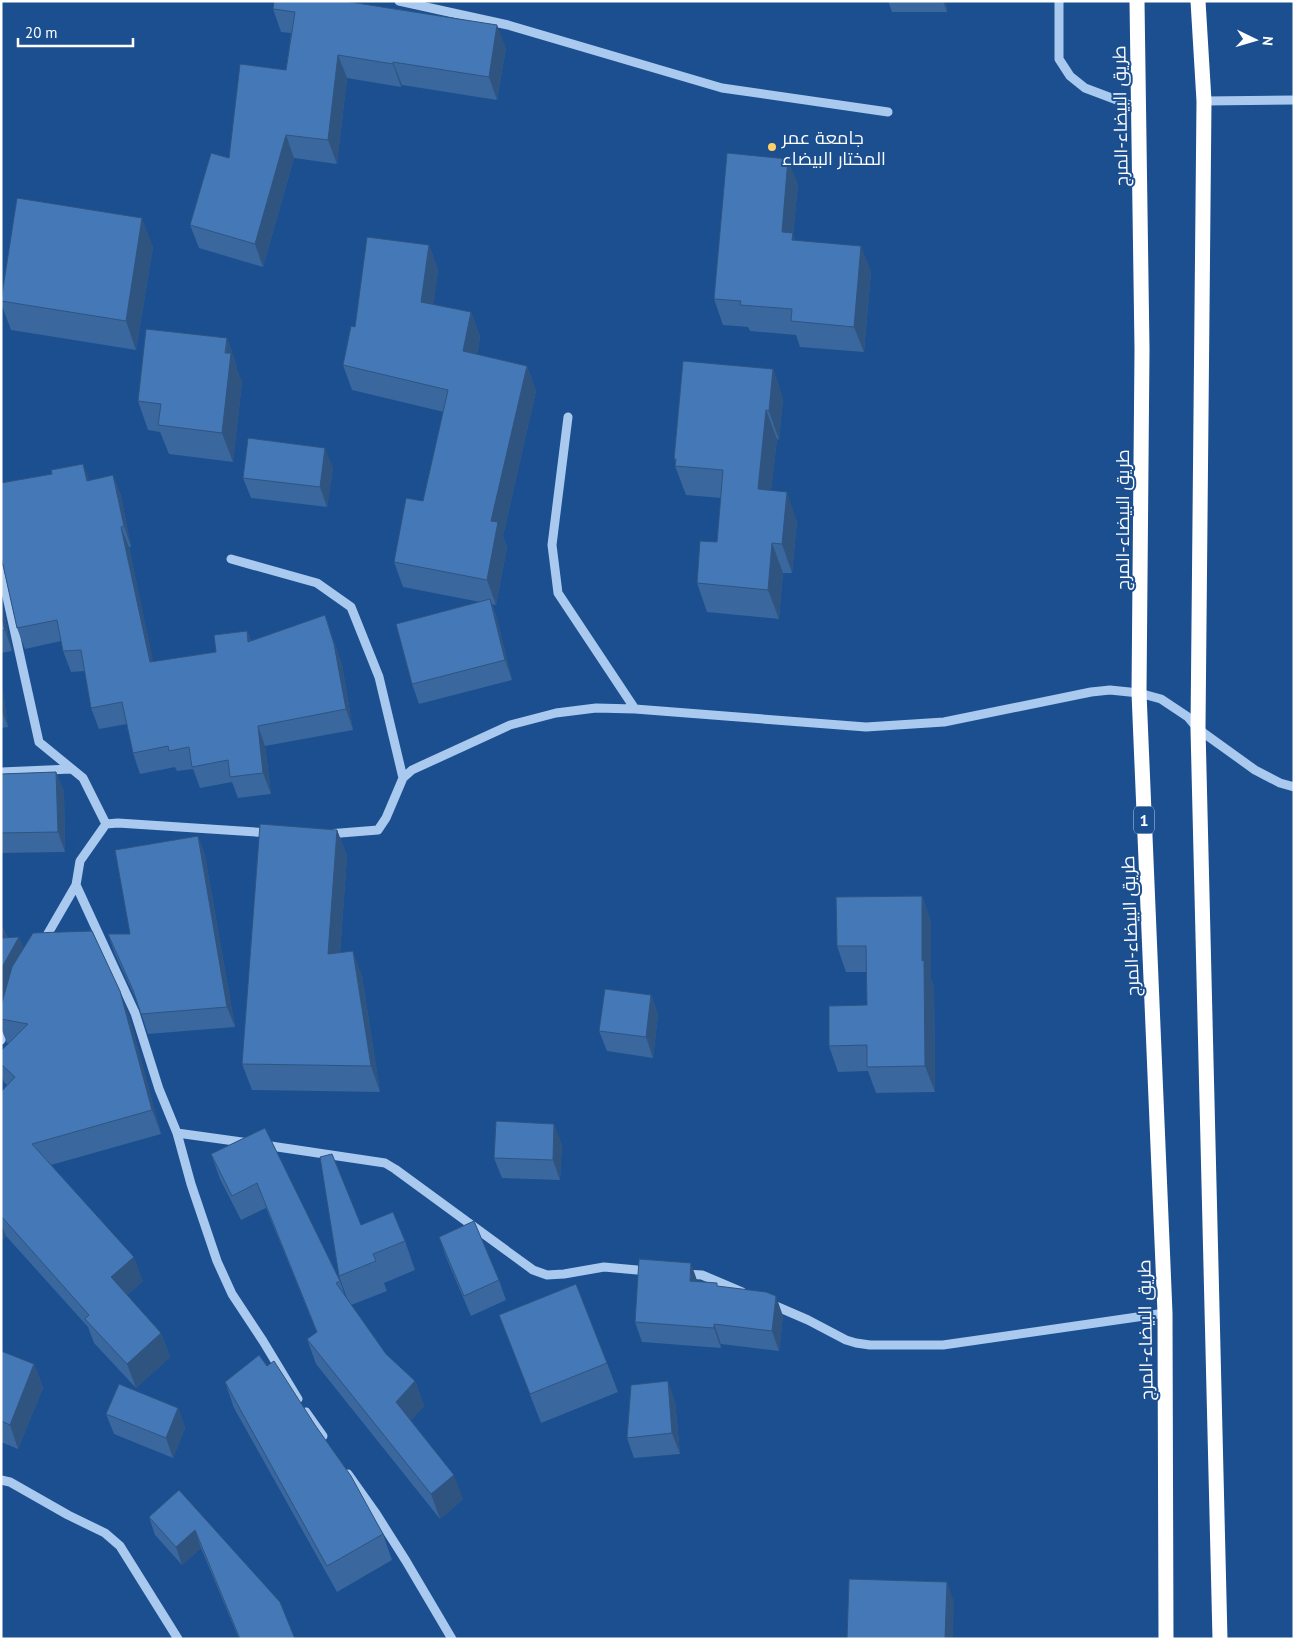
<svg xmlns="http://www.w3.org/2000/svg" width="1295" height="1640" font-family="'PT Sans',Cairo,sans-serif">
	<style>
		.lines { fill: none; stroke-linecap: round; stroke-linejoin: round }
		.minor { stroke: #a9c9ee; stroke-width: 9 }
		.highway { stroke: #fff; stroke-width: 15 }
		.wall { fill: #3a679d }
		.shaded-wall { fill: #305480 }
		.building { fill: #4478b7; stroke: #305480 }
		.poi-dot { fill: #ffd166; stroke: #1b4f8f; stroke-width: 2 }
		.labels { text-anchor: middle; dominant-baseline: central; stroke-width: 4; stroke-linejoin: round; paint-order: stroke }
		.shield { fill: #1b4f8f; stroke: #bbcadd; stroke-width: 1 }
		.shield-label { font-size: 16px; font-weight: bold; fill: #fff }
		.street-label { font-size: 18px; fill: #fff; stroke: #1b4f8f }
		.poi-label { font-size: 18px; fill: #fff; stroke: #1b4f8f; text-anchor: start }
	</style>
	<rect width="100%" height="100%" fill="#1b4f8f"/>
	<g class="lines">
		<path class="minor" d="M399,1l109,24 214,63 166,24
			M1059,1v58l11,17 15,12 53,20
			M1204,101l90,-1
			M568,417l-16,128 6,48 77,116
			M231,559l86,24 34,24 28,70 24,101
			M1,570l38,172 44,36 23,46
			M1,772l70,-3
			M328,834l50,-4 8,-12 17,-40 9,-8 98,-45 46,-12 40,-5 39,1 231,18 78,-5 147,-30 19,-2 29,3 22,6 27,18 10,12 57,41 25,13 14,4
			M76,885l59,128 24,76 18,44 14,51 26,77 15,33 31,47 35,58
			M43,942l33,-57 4,-24 26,-37 12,-1 152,10
			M1,1040l5,-17
			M177,1133l72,10
			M264,1145l121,18 10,6 138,101 14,5 17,-1 40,-7 44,4
			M684,1274l18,1 40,17
			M771,1304l37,16 38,20 10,3 14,2h73l222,-32
			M306,1412l17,24
			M348,1474l27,38 31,49 46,78
			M1,1480l9,2 58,33 37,18 15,13 58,93"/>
		<path class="highway" d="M1137,1l5,348 -3,344 26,620 1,326
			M1198,1l6,100 -6,628 22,910"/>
	</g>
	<path class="wall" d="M888,1h58l1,11h-55z
		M356,3l150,45 -9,52 -95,-15 -1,2 -54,-9 -10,86 -43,-6 -31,109 -64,-19 -9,-23 39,-67 57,-88 5,-37 -10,-1 -8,-23z
		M798,184l-5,51 2,5 76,31 -7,81 -64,-5 -4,-12 -46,-4 -2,-4 -25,-2 -9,-26z
		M429,245l9,25 -5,35 38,7 9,25 -3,17 50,12 9,25 -33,145 4,11 -11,58 -4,-1 5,15 15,61 -93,24 -7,-20 68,-82 -77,-15 -9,-25 29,-61 21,-89 -92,-22 -9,-25 12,-38z
		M153,247l-17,103 -125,-20 -10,-27v-5z
		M227,338l10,29v3l5,12 -9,80 -64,-8 -9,-22 -12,-2 -10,-29z
		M773,369l10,30 -4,41 -2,-1 -6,51 26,31 -5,52h-9l-4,46 -72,-7 -10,-29 20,-41 4,-44 -35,-3 -11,-29 1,-3 -2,-4z
		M83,464l6,17 24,-6 8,21 10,51h-2l24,115 63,-10 31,-21 4,10 74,-26 17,50 11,65 -88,16 6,48 -33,4 -6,-16 -32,6 -7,-19 -16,2 -2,-4 -35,7 -7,-21 -6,-29 -28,5 -8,-21 -6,-37 -14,1 -8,-21 -2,-10 -36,8 -8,-21 -14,-63 -2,-1v-81l51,-9z
		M333,468l-6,39 -76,-9 -8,-20z
		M1,600l11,51 -11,2z
		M1,679l7,48 -7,1z
		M56,772l8,20 1,60 -64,1v-79z
		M337,830l10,26 -7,97 22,23 18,116 -128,-2 -10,-26z
		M198,836l7,20 30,171 -87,7 -10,-30 -23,-50 -7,-20h22z
		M922,896l9,26v58l3,6 1,106 -59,1 -8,-22 -30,1 -9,-26 38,-41v-33h-21l-9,-26z
		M1,927l2,1 4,9 122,78 32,119 -110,31 92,116 -16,14 34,38 9,24 -34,31 -42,-45 -6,-16 -82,-91 -5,5v-149l6,-7 -3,-3 -3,-7v-24l8,-8h-2l-6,-15z
		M651,995l7,20 -5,43 -46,-7 -8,-20z
		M265,1128l75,153 6,17 2,3 -9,-25 22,-51 44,16 10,29 -31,13 3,8 -36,14 35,49 29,27 9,25 -14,15 53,78 -23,20 -124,-155 -9,-25 10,-6 -51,-125 -25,12 -21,-41 -9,-25z
		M562,1144l-2,36 -58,-2 -8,-20z
		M439,1237l60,43 7,20 -35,16 -25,-59z
		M698,1281l20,5 65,30 -4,35 -58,-7v4l-79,-6 -7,-20z
		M499,1315l108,48 11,29 -77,31z
		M1,1351l33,13 9,24 -25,61 -17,-7z
		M267,1366l116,168 9,26 -55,32 -103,-184 -9,-26z
		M675,1401l5,53 -46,4 -7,-20z
		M178,1408l7,20 -12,30 -59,-24 -8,-20z
		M179,1490l116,149h-56l-38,-91 -19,17 -27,-30 -6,-18z"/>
	<path class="shaded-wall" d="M943,1h3l1,11z
		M497,25l9,23 -9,52 -8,-23z
		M338,55l9,23 -10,86 -9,-24z
		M393,62l9,23 -1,2 -8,-23z
		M286,135l8,23 -31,109 -8,-23z
		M788,159l10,25 -5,51 9,24 -20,-27z
		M142,218l11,29 -17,103 -10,-29z
		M429,245l9,25 -7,57 -10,-25z
		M861,246l10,25 -7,81 -10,-25z
		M471,312l9,25 -7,39 -10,-25z
		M227,338l10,29v3l5,12 -9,80 -11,-29z
		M527,366l9,25 -33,145 4,11 -11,58 -9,-25 4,-59z
		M773,369l10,30 -4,41 -10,-29z
		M766,410l11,29 -9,79 -10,-29z
		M325,448l8,20 -6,39 -7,-20z
		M83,464l8,20 -4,-3z
		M113,475l8,21 10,51 -7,-21z
		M787,492l10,29 -5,52 -10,-29z
		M121,527l8,20 29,136 -8,-21z
		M772,543l11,30 -4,46 -11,-29z
		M490,599l7,20 15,61 -7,-20z
		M1,600l11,51 -7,-21 -4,-16z
		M325,615l17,50 11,65 -7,-21z
		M247,631l7,21 -6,-10z
		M1,679l7,48 -7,-18z
		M258,726l7,20 6,48 -8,-21z
		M56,772l8,20 1,60 -7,-20z
		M337,830l10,26 -9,124 -10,-26z
		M198,836l7,20 30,171 -8,-20z
		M922,896l9,26v58l3,6 1,106 -10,-26 -3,-105z
		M3,928l7,20 9,-11 8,20 -26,60v-79z
		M353,951l9,25 18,116 -9,-26z
		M120,991l9,24 32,119 -9,-24z
		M651,995l7,20 -5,43 -7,-21z
		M554,1124l8,20 -2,36 -7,-20z
		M1,1223l5,13 -5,5z
		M134,1257l9,24 -23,20 -9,-24z
		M691,1263l7,20 -8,-2z
		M776,1296l7,20 -4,35 -7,-20z
		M714,1324l7,20v4l-7,-20z
		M161,1333l9,24 -34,31 -9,-24z
		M34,1364l9,24 -25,61 -8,-24z
		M415,1381l9,25 -19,21 -9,-25z
		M668,1381l7,20 5,53 -8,-21z
		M178,1408l7,20 -12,30 -7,-20z
		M454,1475l9,24 -23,20 -9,-25z
		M195,1530l6,18 -19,17 -6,-18z
		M947,1582l7,20 -1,37h-8z"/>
	<path class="building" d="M274,1h70l153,24 -8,52 -96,-15v2l-55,-9 -10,85 -42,-5 -31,109 -65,-19 21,-72 18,5 11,-94 46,6 9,-58 -22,-3z
		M727,153l61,6 -6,73 11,1 -1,7 69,6 -7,81 -63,-6 1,-12 -52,-4 1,-4 -27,-2z
		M17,198l125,20 -16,103 -125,-20z
		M367,237l62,8 -8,57 50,10 -8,39 64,15 -36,155 7,1 -11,58 -93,-18 12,-64 17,3 25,-111 -105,-25 8,-39 4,1z
		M146,329l81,9 -2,15h6l-9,80 -64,-8 3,-21 -23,-3z
		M683,361l90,8 -4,42 -3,-1 -8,79 29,3 -5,52 -10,-1 -4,47 -71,-7 3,-42 17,1 6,-72 -48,-4 1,-7h-2z
		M248,438l77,10 -5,39 -77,-9z
		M83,464l4,17 26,-6 11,51 -3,1 29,135 66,-10 -2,-17 33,-4 1,11 77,-27 9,29 12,65 -88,17 5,47 -33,4 -2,-17 -36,7 -3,-20 -20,4 -1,-5 -35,7 -11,-51 -31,6 -10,-58 -18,1 -6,-31 -40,8 -16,-72v-73l51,-9 -1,-4z
		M490,599l15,61 -93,24 -16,-60z
		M1,614l4,16 -4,1z
		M56,772l2,60 -57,1v-59z
		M260,824l77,6 -9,124 25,-3 18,115 -129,-2z
		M198,836l29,171 -86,7 -8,-24 -25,-56h22l-15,-84z
		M922,896v65l2,-1 1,106 -58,1v-22l-38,1v-40l38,-1 -1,-59h-29l-1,-49z
		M1,927l2,1 -2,10 18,-1 -18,32z
		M92,931l28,60 32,119 -120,34 102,113 -23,20 50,56 -34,31 -42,-45 4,-4 -88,-99v-124l14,-15 -14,-13v-13l27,-27 -27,-5v-13l11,-39 21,-34z
		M605,989l46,6 -5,42 -47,-6z
		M496,1121l58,3 -1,36 -59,-2z
		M265,1128l75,153 -4,2 50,71 29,27 -19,21 58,73 -23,19 -124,-155 10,-7 -60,-149 -25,13 -21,-42z
		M332,1154l29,71 32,-13 12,29 -32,13 3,7 -37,15 -19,-119z
		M474,1221l25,59 -35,16 -25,-59z
		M639,1259l52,4 -1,18 27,2v3l49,6 10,4 -4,35 -58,-7v4l-79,-6z
		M576,1284l31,79 -77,31 -31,-79z
		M1,1351l33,13 -24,61 -9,-4z
		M259,1355l8,11 7,-5 41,64 36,51 32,58 -56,32 -102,-184z
		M668,1381l4,52 -45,5 4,-53z
		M119,1384l59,24 -12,30 -60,-24z
		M179,1490l101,112 15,37h-55l-45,-109 -19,17 -27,-30z
		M849,1579l98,3 -2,57h-98z"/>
	<circle class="poi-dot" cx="772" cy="147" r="5"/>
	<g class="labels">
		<rect class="shield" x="1134" y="806.5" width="20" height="27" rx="4"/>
		<g class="shield-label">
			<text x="1144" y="820">1</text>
		</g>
		<g class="street-label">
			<text transform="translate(1120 116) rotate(-91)">طريق البيضاء-المرج</text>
			<text transform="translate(1122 520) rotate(-90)">طريق البيضاء-المرج</text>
			<text transform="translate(1130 926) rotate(-92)">طريق البيضاء-المرج</text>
			<text transform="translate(1145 1330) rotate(-91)">طريق البيضاء-المرج</text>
		</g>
		<g class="poi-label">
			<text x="782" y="137">جامعة عمر<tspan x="782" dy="21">المختار البيضاء</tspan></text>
		</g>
	</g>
	<rect width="1295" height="1640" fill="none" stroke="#ffffff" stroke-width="5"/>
	<g transform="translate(1255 40) rotate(95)" stroke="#1b4f8f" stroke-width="4" paint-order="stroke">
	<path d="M0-4L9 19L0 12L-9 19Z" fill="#ffffff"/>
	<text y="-8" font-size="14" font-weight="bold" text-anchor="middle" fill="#ffffff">N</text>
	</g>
	<path d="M18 38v8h115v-8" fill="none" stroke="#ffffff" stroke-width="2.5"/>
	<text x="25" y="38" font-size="15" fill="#ffffff" stroke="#1b4f8f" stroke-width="4" paint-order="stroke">20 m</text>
</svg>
